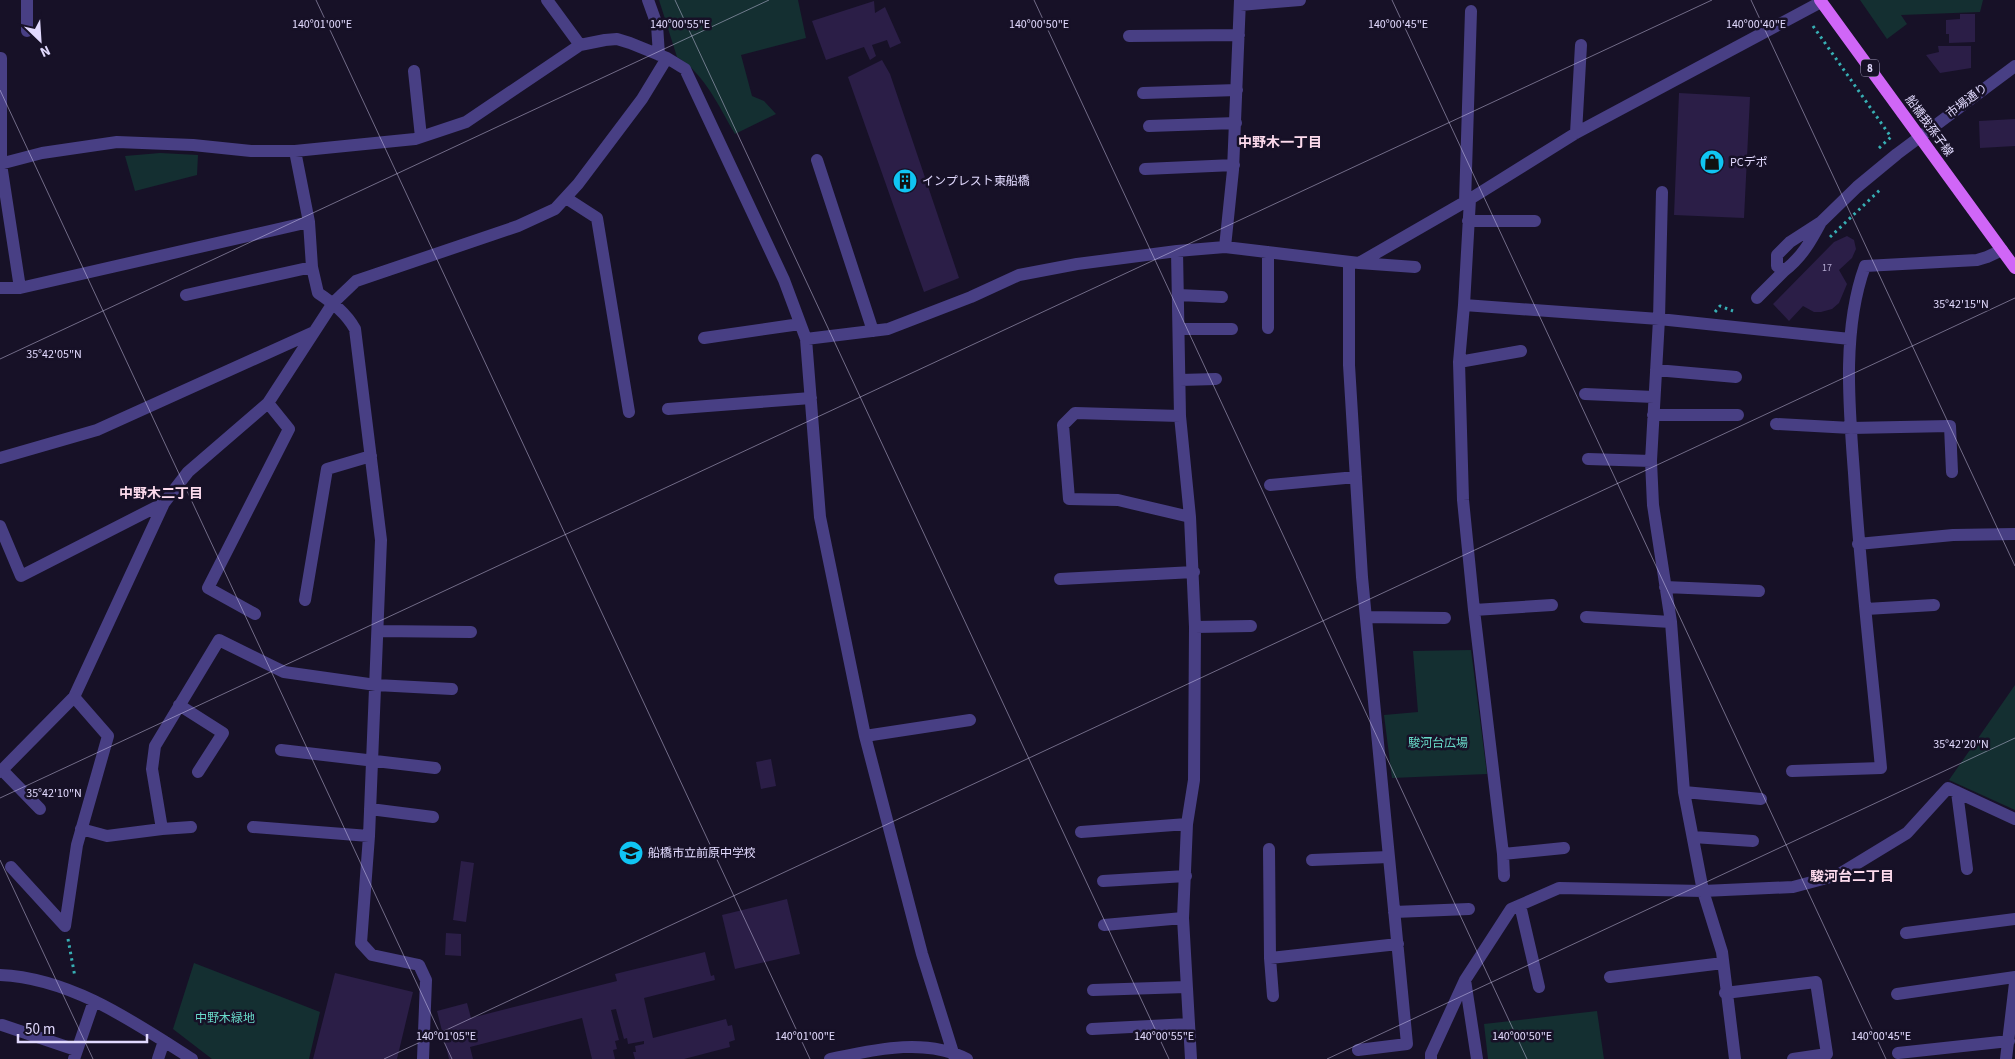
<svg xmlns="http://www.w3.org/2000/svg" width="2015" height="1059" font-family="'Source Sans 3','Noto Sans JP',sans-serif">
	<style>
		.green { fill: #142f31 }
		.building { fill: #2b1e47 }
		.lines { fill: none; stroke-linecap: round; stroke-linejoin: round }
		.path { stroke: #37afb4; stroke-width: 3; stroke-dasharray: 2.5 4; stroke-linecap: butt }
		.minor { stroke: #483f84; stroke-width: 12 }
		.major { stroke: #d066f7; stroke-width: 12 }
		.ticks { fill: none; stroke: #e1d9fd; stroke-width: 1; stroke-opacity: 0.45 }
		.labels { text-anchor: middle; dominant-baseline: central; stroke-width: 5; stroke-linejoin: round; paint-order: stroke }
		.number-label { font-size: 10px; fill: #b4aad0 }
		.shield { fill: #171127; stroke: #a49dbd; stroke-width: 1 }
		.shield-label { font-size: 11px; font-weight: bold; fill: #e1d9fd }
		.street-label { font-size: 12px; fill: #e1d9fd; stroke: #171127 }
		.poi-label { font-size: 12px; fill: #e1d9fd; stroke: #171127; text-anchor: start }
		.park-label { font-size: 12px; fill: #68dac9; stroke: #171127 }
		.neighbourhood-label { font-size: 14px; font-weight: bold; fill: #fddbed; stroke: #171127 }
		.ticks-label { font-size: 12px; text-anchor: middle; fill: #e1d9fd; stroke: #171127; stroke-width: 5; stroke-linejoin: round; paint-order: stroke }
	</style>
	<rect width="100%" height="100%" fill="#171127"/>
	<path class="green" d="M659,0h139l8,38 -65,17 11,41 12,5 12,13 -41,20c-16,-27 -30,-60 -58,-77z
		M1860,0h123l-3,12 -79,3 6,9 -20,15z
		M160,153l38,2 -1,20 -62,16 -10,-35z
		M1471,650l16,124 -95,4 -8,-63 34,-3 -5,-61z
		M2015,685v125l-66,-30z
		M194,963l126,49 -11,47h-97l-39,-30z
		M1597,1011l7,48h-116l-4,-35z"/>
	<path class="building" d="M874,1l1,12 10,-6 16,36 -11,5 -3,-8 -15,5 4,11 -6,4 -6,-13 -38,13 -14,-39z
		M1960,14h15v28l-26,1v-9h-3v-14l14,-1z
		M1938,46h33v22l-31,5 -14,-18 13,-3z
		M882,60l8,14 69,204 -35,14 -76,-215z
		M1679,93l71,4 -6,121 -70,-3z
		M2015,119v27l-35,2 -1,-27z
		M1847,236l7,4 2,9 -4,9 -13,12 8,14 -8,19 -7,6 -11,3h-7l-11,-6 -14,15 -16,-17 61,-62z
		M771,759l5,27 -15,3 -5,-27z
		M461,861l13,2 -8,59 -13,-2z
		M787,899l13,55 -65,15 -13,-54z
		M446,933l15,1v22l-16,-1z
		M705,952l6,24 3,-1 1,5 -71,18 9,40 73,-19 2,7 4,-1 3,15 -6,2 1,5 -46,12h-49l-2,-7h3l-1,-6 9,-2v-3l-16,3 -1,-6 -3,1 -8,-30 -5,1 8,30 -4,1 2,8 -4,1 2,9h-23l-10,-41 -112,29 3,12h-24l-12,-48 30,-8 4,15 146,-37 -2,-7z
		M335,973l78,19 -16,67h-84z"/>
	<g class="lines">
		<path class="path" d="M1813,26l78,111 -13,12
			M1830,237l52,-49
			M1715,312l5,-6 13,5
			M68,939l7,38"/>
		<path class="minor" d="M547,0l33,45
			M648,0l9,25 2,30
			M1240,5l60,-5
			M27,31v-31
			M1129,36l110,-1
			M1,58v106l19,124
			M414,71l7,66
			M1143,93l94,-3
			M1149,126l87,-3
			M1576,133l5,-88
			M817,160l56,171
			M0,164l42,-11 75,-11 76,3 58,6h44l120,-12 51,-17 114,-77 25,-5 12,-1 13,4 37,15 18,11 99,211 22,59 14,178 45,219 57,218 33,105
			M1145,169l89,-4
			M1662,192l-3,127 -8,142 2,44 18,117 13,170 19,99 19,61 13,107
			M566,198l31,20 32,194
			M1470,199l-6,106 -5,57 4,138 11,110 29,244 1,22
			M1465,202l6,-191
			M1468,221h67
			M1821,222l36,-35 40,-33 118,-88
			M1821,222c-10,19 -19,35 -37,49l-7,-5v-11l13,-13z
			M1225,247l8,-77 7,-170
			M1177,251l3,165 10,101
			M1349,263v102l13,212 45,467 -49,6
			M1359,263l56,4
			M0,288h20l289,-66
			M186,295l126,-28
			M1178,295l44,2
			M1757,298l27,-27
			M1464,305l195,14 191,20
			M1268,328v-76
			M1179,329h53
			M704,338l96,-14
			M806,339l82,-10 83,-32 48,-22 58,-11 100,-13 48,-4 134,16 111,-64 106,-66 245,-131
			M1459,362l62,-11
			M1656,370l80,7
			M1180,380l36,-1
			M1585,394l69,3
			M668,409l143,-11
			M1653,415h85
			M1180,416l-105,-3 -12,12 6,74 49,1 72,17 5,110 -1,153 -7,44 -4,94 8,141
			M1776,424l75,4 99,-2 2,46
			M0,458l97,-28 217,-98
			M1588,459l63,2
			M1270,485l86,-8
			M0,526l21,50 143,-73
			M1858,544l95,-9 62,-1
			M1060,579l134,-7
			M1665,587l94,4
			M305,600l22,-131 44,-13
			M1866,609l68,-4
			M1474,610l78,-5
			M255,614l-47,-26 81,-159 -21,-26
			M1366,617l79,1
			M1586,617l85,5
			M1195,627l56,-1
			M378,631l93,1
			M179,705l44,28 -25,39
			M865,736l105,-16
			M281,750l154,18
			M2,770l38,39
			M1792,771l89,-3c-9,-98 -21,-196 -27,-295 -5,-66 -12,-144 11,-207l112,-6 10,-3 15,-7
			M0,772l74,-75 90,-194 24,-31 80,-69 65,-100 23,-22 162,-55 37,-17 23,-25 64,-85 25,-41
			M1684,792l77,7
			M1957,792l10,77
			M370,809l63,8
			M253,827l116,9 12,-296 -26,-211c-9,-16 -22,-26 -37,-36l-6,-26 -3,-45 -14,-71
			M81,829l26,7 55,-7 -10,-60 3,-23 64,-106 65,32 92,13 76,4
			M162,829l29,-2
			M1081,832l106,-8
			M369,836l-8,107 11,12 47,10 7,15 -3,79
			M1693,837l60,4
			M1269,849l1,109 128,-14
			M1503,854l61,-6
			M1312,860l77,-3
			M11,867l54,59
			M1103,881l83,-5
			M1520,905l19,82
			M1394,912l75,-3
			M1104,925l79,-7
			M65,926l12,-81 31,-109 -34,-39
			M1906,933l109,-14
			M1270,958l3,38
			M0,975c71,3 134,47 192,84
			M1610,977l113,-14
			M1465,980l12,79
			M1093,990l93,-3
			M1725,993l91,-11 11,72 -34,5
			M1897,994l118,-17
			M2,1025l74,25
			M1092,1029l97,-5
			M1898,1053l111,-12
			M74,1059l20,-58
			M158,1059l6,-18
			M830,1059c43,-9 95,-22 137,0
			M1431,1059v-5l34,-74 46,-71 48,-21 144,3 90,-4 45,-12 69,-42 41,-45 67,31
			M2006,1059l9,-76"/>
		<path class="major" d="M1820,0l195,268"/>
	</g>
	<path class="ticks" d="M316,0l494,1059M675,0l494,1059M1034,0l493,1059M1392,0l494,1059M1751,0l264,566M0,90l452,969M0,359l769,-359M0,798l1712,-798M0,860l93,199M384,1059l1631,-761M1327,1059l688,-321"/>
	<defs>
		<symbol id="shop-disc" viewBox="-11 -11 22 22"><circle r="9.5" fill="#10c5f3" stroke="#171127"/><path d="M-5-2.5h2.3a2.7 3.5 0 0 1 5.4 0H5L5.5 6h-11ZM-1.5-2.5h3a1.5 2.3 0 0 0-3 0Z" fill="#111"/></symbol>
		<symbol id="building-disc" viewBox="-11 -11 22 22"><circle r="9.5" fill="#10c5f3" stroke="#171127"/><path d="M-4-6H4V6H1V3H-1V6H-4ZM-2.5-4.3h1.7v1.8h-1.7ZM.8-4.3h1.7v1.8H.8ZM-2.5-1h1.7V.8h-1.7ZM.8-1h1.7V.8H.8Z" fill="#111"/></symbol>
		<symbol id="school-disc" viewBox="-11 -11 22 22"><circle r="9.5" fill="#10c5f3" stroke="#171127"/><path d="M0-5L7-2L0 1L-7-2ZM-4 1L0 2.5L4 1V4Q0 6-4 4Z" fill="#111"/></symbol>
	</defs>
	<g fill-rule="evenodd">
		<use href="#shop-disc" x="1698" y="148" width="28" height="28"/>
		<use href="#building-disc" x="891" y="167" width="28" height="28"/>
		<use href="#school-disc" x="617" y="839" width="28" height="28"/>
	</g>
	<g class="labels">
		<g class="number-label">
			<text x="1827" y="268">17</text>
		</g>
		<rect class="shield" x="1861" y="59.5" width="18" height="17" rx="4"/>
		<g class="shield-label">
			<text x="1870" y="68">8</text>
		</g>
		<g class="street-label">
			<text transform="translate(1967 101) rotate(-37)">市場通り</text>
			<text transform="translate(1929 126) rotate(54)">船橋我孫子線</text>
		</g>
		<g class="poi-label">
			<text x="1730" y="162">PCデポ</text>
			<text x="922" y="181">インプレスト東船橋</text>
			<text x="648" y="853">船橋市立前原中学校</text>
		</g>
		<g class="park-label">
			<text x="1438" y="743">駿河台広場</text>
			<text x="225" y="1018">中野木緑地</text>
		</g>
		<g class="neighbourhood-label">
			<text x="1280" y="143">中野木一丁目</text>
			<text x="161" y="494">中野木二丁目</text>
			<text x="1852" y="877">駿河台二丁目</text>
		</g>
	</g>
	<g class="ticks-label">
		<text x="322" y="28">140°01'00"E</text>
		<text x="680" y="28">140°00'55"E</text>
		<text x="1039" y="28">140°00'50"E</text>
		<text x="1398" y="28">140°00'45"E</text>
		<text x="1756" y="28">140°00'40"E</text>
		<text x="1961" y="308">35°42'15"N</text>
		<text x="54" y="358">35°42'05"N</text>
		<text x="1961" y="748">35°42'20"N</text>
		<text x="54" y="797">35°42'10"N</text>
		<text x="446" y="1040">140°01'05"E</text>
		<text x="805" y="1040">140°01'00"E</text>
		<text x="1164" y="1040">140°00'55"E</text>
		<text x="1522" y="1040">140°00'50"E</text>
		<text x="1881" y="1040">140°00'45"E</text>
	</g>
	<g transform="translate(40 40) rotate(155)" stroke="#171127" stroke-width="4" paint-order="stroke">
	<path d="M0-4L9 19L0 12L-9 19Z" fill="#e1d9fd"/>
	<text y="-8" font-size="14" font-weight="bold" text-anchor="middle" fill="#e1d9fd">N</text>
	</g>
	<path d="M18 1034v8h129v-8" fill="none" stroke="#e1d9fd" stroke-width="2.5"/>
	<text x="25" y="1034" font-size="15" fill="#e1d9fd" stroke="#171127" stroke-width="4" paint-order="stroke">50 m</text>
</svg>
